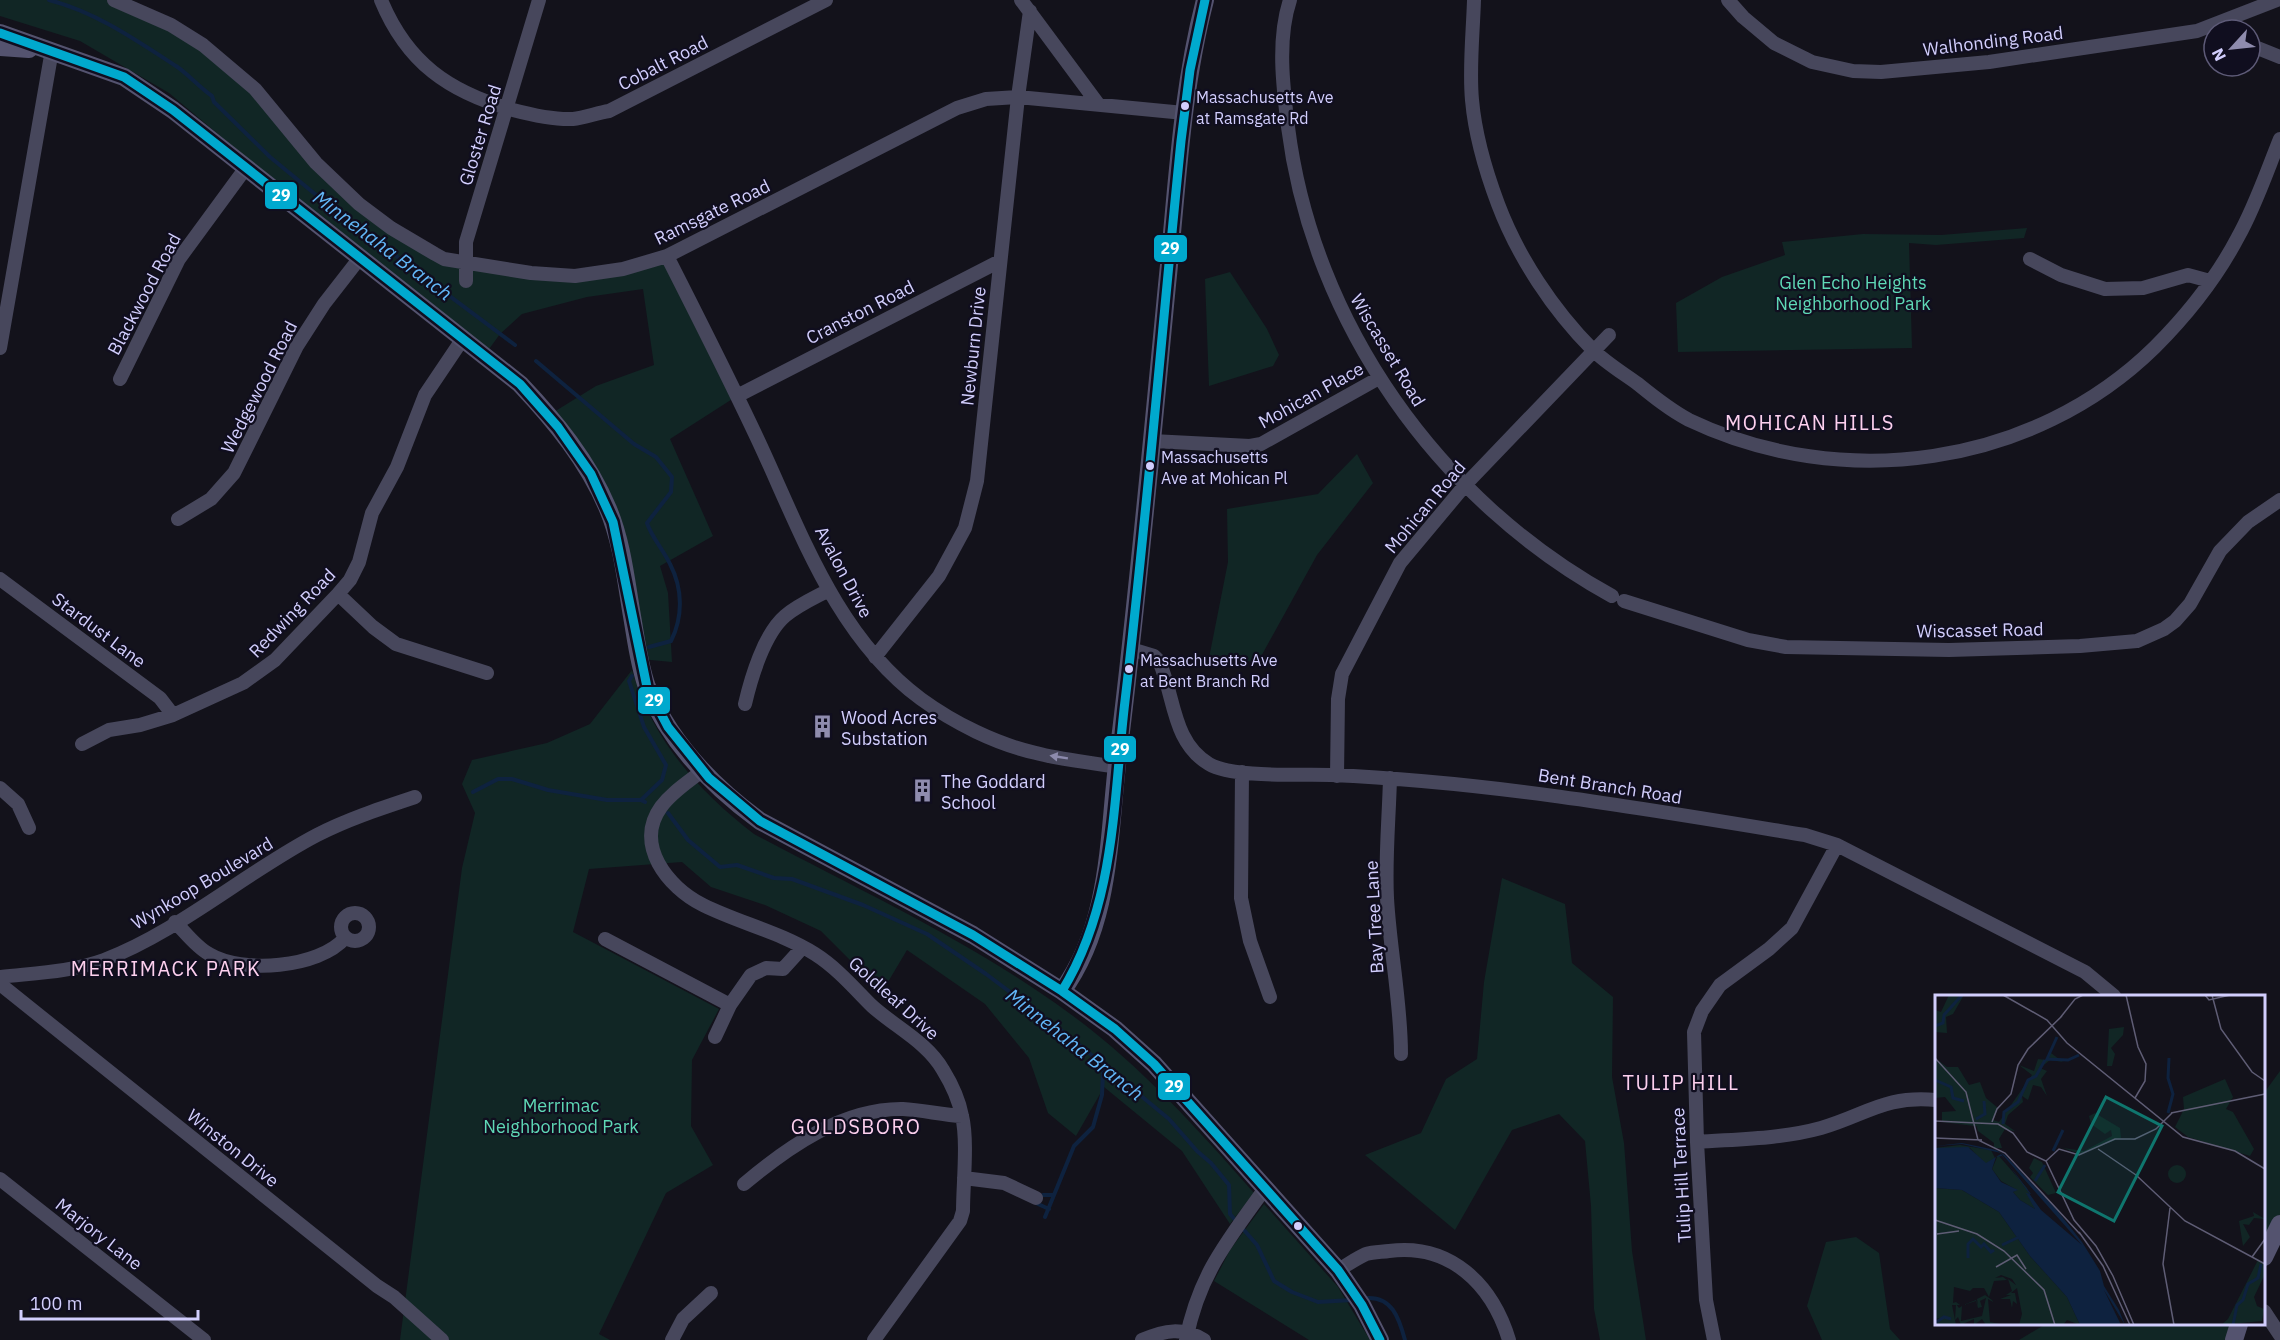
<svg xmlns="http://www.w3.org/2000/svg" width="2280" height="1340" font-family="'IBM Plex Sans',sans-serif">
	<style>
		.green { fill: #112625 }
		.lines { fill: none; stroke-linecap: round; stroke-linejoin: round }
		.stream { stroke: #0e223f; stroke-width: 4 }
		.street { stroke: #47475c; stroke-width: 14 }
		.secondary { stroke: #54536f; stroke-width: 18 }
		.bus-1-casing { stroke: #100e1f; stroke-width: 14 }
		.bus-1 { stroke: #00a9ce; stroke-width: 9 }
		.oneway { fill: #8c8aac }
		.bus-dot { fill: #d2cefd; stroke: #100e1f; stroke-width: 2 }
		.labels { text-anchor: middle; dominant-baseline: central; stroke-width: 4.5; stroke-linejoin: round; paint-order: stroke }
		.bus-label { font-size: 16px; fill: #d2cefd; stroke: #100e1f; text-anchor: start }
		.street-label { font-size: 18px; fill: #d2cefd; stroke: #100e1f }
		.park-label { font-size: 18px; fill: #5fd8b6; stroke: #100e1f }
		.poi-label { font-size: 18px; fill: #d2cefd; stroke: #100e1f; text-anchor: start }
		.water-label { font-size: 20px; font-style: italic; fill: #62b6f7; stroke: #100e1f }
		.neighbourhood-label { font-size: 20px; letter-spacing: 1.5px; fill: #fdd0ee; stroke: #100e1f }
		.inset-river { fill: none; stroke: #0e223f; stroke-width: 3 }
		.inset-road { fill: none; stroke: #5f5d75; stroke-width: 1.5 }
		.view { fill: #0f766e; fill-opacity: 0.15; stroke: #0f766e; stroke-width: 3 }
		.inset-edge { fill: none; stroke: #d2cefd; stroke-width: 3 }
		.line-badge { stroke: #100e1f; stroke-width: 2 }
		.badge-label { font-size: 16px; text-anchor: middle; font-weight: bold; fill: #fff }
	</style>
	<rect width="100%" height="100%" fill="#13121b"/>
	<path class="green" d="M0,0h114l57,25 84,64 61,74 119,91 140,22 92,-20 70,140 -67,43 43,97 -53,30 8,27 4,69 -32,-3 -23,-123 -68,-121 47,-29 58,-21 -11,-76 -56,8 -65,17 -22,20 -16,22 -315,-263 -89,-52 -80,-25z
		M2027,228l-3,10 -88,7 -27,-2 3,105 -234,4 -2,-49 46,-26 63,-22 -3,-13 81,-8 78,1z
		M1230,272l37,57 12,26 -6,11 -64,20 -4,-107z
		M1357,454l16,29 -56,72 -59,107 -49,-4 19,-96 -1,-53 91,-15z
		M632,670c20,69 65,120 122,164 107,57 217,107 315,179 70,51 128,115 185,180l-24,31 -48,-73 -78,-64 -28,49 -28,-23 -19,-55 -44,-54 -78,-54 -25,42 -61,-61 -56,-26 -54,-18 -29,-25 -93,7 -16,63 146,77 -27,51 -1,66 22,39 -47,28 -67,141 11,6h-210l62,-472 13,-55 -13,-29 10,-24 75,-17 43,-19z
		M1502,878l63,26 7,59 41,34 -1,80 12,66 8,108 14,89h-46l-6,-31 -3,-103 -6,-65 -26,-27 -47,16 -57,100 -90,-75 56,-22 25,-54 31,-20 7,-77z
		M2280,1071v153l-16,33v-164z
		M1264,1204l74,83 32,53h-61l-95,-59 16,-31z
		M1856,1237l23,16 11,76 10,11h-78l-15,-34 19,-64z
		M2046,1324h193l-5,16h-215z"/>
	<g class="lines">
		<path class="stream" d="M49,0c47,12 87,40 127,66 12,8 23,21 36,30l2,6 56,55 62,51 183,137
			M536,361l98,83 22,13 16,20 -1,15 -24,31c5,15 16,26 23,41 13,25 13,53 1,77l-22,6
			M632,676l-3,5 15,46 22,38 -4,15 -21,20 4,2
			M473,792l25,-13h14l36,11 59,10h34
			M668,813l20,27 32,27 17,-2 37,13 18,1 71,26 64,29 59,40 80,60 103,85 28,32 14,12 18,22 1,29 27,31 17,36 18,11 26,10 34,-2
			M1043,1195h11
			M1038,1204l11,5
			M1045,1217l29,-71 19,-19 9,-32 1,-22 3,-6
			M1366,1298c26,-2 33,20 39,42"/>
		<path class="street" d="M114,0l57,25 32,20 52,44 61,74 43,41 32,24 44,26 9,5 87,14 44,3 48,-7 44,-13 290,-148 29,-9 32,-2 166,16
			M381,0c26,63 68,92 132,110 19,5 40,10 60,9 11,-1 24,-6 36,-8l217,-111
			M1021,0l77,104
			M1290,0c-13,39 -7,87 -2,127 25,197 151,374 324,469
			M1474,0c-1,33 -5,68 -2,100 3,34 14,72 26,104 20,53 55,106 95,146 13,13 30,23 45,34 16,13 32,26 51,36 153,73 344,47 466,-73 32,-32 62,-70 83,-110 17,-30 29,-66 42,-98
			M1728,0l15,17 31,26 38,19 41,9 28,1 108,-10 208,-31 80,-31
			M2250,45l30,12
			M667,256c31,61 62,122 91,184 43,92 78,196 163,259 33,24 75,45 115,54 26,7 54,9 80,14
			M2030,259l31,16 44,14 38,-1 45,-13 22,6
			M466,281v-39l73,-242
			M0,348l52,-298
			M120,379l59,-120 66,-90
			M737,396l263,-135
			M1152,441l98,5 11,-2 118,-66
			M178,519l33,-20 23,-26 63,-127 27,-42 35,-45
			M0,579l160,119 13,17
			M338,594l35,33 23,17 91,29
			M1624,601l124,39 38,7 163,3 131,-4 57,-5 27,-12 11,-8 15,-17 30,-53 28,-29 32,-22
			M1131,649l23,7 5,5c16,36 13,81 50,103 23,14 93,10 122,11 161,7 315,34 474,60l32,10 248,127 29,24
			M875,657l64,-81 26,-48 12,-47 41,-384 12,-86
			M745,704c6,-26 19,-70 40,-88 13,-11 29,-18 44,-26
			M82,744l27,-14 31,-5 33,-10 70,-32 32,-23 63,-66 12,-14 9,-18 13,-49 25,-46 28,-72 37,-55
			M702,771c-14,11 -30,21 -41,36 -27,37 6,80 42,98 36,18 77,27 112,49 22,14 39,34 57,52 23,21 55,36 71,64 8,13 16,30 19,46 6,25 1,68 1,95l-3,10 -86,119
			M1242,772l-1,126 9,43 20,56
			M1337,776l1,-77 4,-25 58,-111 66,-79 143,-149
			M1390,778c-1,40 -5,80 -3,120 3,53 14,104 14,156
			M0,788l18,16 11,24
			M341 927a14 14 0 1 1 28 0a14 14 0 1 1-28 0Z
			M175,922c10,10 21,25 34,32 33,20 110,14 136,-16
			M605,939l125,66 21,-30 15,-7 17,1 19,-21
			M0,977c34,-4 71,-5 104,-17 74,-28 142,-88 213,-125 31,-16 65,-27 98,-38
			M0,984l377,302 17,11 48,43
			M715,1037l15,-32
			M1697,1142c41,-3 84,-3 124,-14 45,-13 64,-33 115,-28
			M964,1178l40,5 32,15
			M0,1179l204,161
			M744,1184c44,-37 99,-76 159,-75 20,1 39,6 59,7
			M1338,1270c9,-5 19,-12 28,-16 7,-2 16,-2 23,-3 61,-8 103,33 120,89
			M2264,1311l16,24
			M672,1340l11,-21 28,-26
			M1142,1340c23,-10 40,-13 62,0
			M1186,1340c13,-66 42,-100 80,-153
			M1714,1340l-8,-40 -9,-158 -3,-110 8,-21 18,-26 49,-36 23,-21 45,-83"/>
		<path class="secondary" d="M0,33l124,44 49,33 347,274c35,37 68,77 88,125 14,33 18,72 24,107 4,23 7,49 15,71 23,56 65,99 113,134l213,114 89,56 53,38 39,35 184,206 24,35 18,35
			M0,47l29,2
			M1062,991c51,-70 46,-161 57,-243 19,-154 33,-308 48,-463 10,-95 14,-193 38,-285
			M2264,1257l16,-33
			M2234,1340l5,-16"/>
		<defs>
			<path id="bus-1" d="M0,33l124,44 49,33 347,274 38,43 33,47 22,48 34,165 21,40 41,51 51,43 213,114 89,56 53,38 39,35 184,206 24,35 18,35
				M1062,991c54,-88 51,-190 63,-290 22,-186 37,-373 56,-560l9,-71 15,-70"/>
		</defs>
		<use href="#bus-1" class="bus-1-casing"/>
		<use href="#bus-1" class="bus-1"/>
	</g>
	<defs><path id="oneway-solid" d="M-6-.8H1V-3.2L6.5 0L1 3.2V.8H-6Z" transform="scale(1.5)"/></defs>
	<use class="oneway" href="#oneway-solid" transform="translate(1059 757) rotate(-171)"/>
	<defs>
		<symbol id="building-bare" viewBox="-9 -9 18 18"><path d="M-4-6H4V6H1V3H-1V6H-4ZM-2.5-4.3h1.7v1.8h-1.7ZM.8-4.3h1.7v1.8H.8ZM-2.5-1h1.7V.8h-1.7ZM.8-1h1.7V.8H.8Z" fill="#8f8cae" stroke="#100e1f" stroke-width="2.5" paint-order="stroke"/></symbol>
	</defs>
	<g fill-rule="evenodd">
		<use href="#building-bare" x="806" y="710" width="33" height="33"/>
		<use href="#building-bare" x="906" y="774" width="33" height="33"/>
	</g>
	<g class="bus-dot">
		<circle cx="1185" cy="106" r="5"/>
		<circle cx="1150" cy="466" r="5"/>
		<circle cx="1129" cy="669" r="5"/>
		<circle cx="1298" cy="1226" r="5"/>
	</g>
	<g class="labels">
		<g class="bus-label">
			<text x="1196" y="97">Massachusetts Ave<tspan x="1196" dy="21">at Ramsgate Rd</tspan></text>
			<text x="1161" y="457">Massachusetts<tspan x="1161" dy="21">Ave at Mohican Pl</tspan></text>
			<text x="1140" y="660">Massachusetts Ave<tspan x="1140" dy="21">at Bent Branch Rd</tspan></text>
		</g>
		<g class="street-label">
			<text transform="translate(1993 41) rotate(-7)">Walhonding Road</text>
			<text transform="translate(663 63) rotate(-27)">Cobalt Road</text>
			<text transform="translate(480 135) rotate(-73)">Gloster Road</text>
			<text transform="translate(712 212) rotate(-26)">Ramsgate Road</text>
			<text transform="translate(144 294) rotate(-62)">Blackwood Road</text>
			<text transform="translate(860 312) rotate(-27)">Cranston Road</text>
			<text transform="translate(973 346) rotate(-84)">Newburn Drive</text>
			<text transform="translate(1388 350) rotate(59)">Wiscasset Road</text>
			<text transform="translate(259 387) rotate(-63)">Wedgewood Road</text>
			<text transform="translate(1311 395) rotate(-29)">Mohican Place</text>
			<text transform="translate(1425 507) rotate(-50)">Mohican Road</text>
			<text transform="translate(844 572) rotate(62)">Avalon Drive</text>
			<text transform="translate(292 613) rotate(-46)">Redwing Road</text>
			<text transform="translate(99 630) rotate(37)">Stardust Lane</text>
			<text transform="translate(1980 630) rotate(-1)">Wiscasset Road</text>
			<text transform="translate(1610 786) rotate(9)">Bent Branch Road</text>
			<text transform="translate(202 883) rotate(-31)">Wynkoop Boulevard</text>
			<text transform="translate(1374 917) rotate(-93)">Bay Tree Lane</text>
			<text transform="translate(894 998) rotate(42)">Goldleaf Drive</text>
			<text transform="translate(233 1148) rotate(39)">Winston Drive</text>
			<text transform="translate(1681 1175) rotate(-93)">Tulip Hill Terrace</text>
			<text transform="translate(99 1234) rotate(38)">Marjory Lane</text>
		</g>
		<g class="park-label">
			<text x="1853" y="282">Glen Echo Heights<tspan x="1853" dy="21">Neighborhood Park</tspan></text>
			<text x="561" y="1105">Merrimac<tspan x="561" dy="21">Neighborhood Park</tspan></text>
		</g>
		<g class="poi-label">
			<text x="841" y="717">Wood Acres<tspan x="841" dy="21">Substation</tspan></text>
			<text x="941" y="781">The Goddard<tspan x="941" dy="21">School</tspan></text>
		</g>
		<g class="water-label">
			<text transform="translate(383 245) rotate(37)">Minnehaha Branch</text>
			<text transform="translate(1075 1044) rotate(38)">Minnehaha Branch</text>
		</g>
		<g class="neighbourhood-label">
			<text x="1810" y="422">MOHICAN HILLS</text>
			<text x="166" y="968">MERRIMACK PARK</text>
			<text x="1681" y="1082">TULIP HILL</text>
			<text x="856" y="1126">GOLDSBORO</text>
		</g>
	</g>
	<g transform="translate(1935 995)">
		<rect width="330" height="330" fill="#13121b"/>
		<path d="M14,0h15l-11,19 -7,3 1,16 -12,-1v-22l6,2zM189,32l-1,8 -12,13 4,6 -3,12h-5l2,-37zM116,58l12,9 -13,-2 -10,8 7,3 -6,8 6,17 -6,-9 -8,-2 -5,15 -6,-4 1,6 -15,13 -3,9 10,7 -73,-9v-10l14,-1 -11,-14 -10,1v-40l12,9h11l11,18 11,-3 6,16 12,10 -5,12 6,2 33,-47 -13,-10 15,6 4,-12 8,1zM290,84l8,18 -7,12 7,3 21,37 -4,7 -62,-19 -13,-10 9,-18 -1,-12zM160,118l25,15 1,10 -41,16 -17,-6 21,3 28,-15 -1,-6 -6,4 -14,-10 -2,-8zM41,129l29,5 -6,10 3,9h-8v-5l-16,-12zM25,150l31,5 4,8 -5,11 -20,-21h-35zM63,160l29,33 8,21 -15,-9 -7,-8 4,-2 -16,-9 -9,-12zM99,163l8,4 14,31 -8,2 -18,-18 3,-4 -4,-5zM233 179a9 9 0 1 1 18 0a9 9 0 1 1-18 0ZM0,193l27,2 37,22 31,44 37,41 13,28 -13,-5 -4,5h-44l3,-11 -5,-26 -6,5h4l2,11 -4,-3 -1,7 -2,-9h-10l11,-4h-5l6,-4 -4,-12 8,6 -4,-6 -11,-4 -6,3 8,-1 4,3 -13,1 -5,16 -5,-9h-11l-3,3 -16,-4 -1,16 3,-1 4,3h-8l4,20h-21l5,-7 -5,1zM318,217l12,7 -11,-1 -5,7 -6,-1 7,13 -7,9 -4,-25 15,-5zM323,265l7,4v10l-11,23 3,9 7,3 -2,12 -41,4 7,-6zM50,300l7,5 1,2 -5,-3 2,23 10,2 -14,1 -4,-6 -8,6v-6l-13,6 -3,-8 -3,3 1,-16 3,4 3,-2 -1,15 21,-5 4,-18 -6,3 2,6 -4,1 -2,-7 -13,4 13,-5 2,6 -1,-7z" fill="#112625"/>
		<path d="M27,148l34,7 9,5 51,54 26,33 18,29 4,15 15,24 6,15 -21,-35 17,35h-41l-13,-28 -37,-41 -31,-44 -37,-22 -27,-2v-40l33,-1 18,16 15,-9 40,56 41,35 -81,-92 -39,-9 -27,2zM67,161l26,34 3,4 -5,-1 9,16 -15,-9 -7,-8 5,-2 -17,-8 -9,-13 4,-12z" fill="#0e223f" fill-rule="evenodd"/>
		<path class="inset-river" d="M0,31l8,-3 1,-8 18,-20M122,42l-10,22 21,1 11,-5M0,85l16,7 2,11 11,3M233,118l5,-19 -5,-16 1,-20M41,124l9,-5 -1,-13M68,129l1,-12 14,-10 10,-22 8,-4 9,-16M118,156l10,-21M100,186l10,-16M67,250l17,-8M33,263v-14l5,-5 8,8 3,-3 7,8 3,-2M0,328l9,-6 7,2M298,330l4,-20 6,-5 5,-16 10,-6 3,-14"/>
		<path class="inset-road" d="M68,0l44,25 20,23 116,94 52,14 30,18M191,0l12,52 8,17 -1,17 -10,17M270,0l4,5 21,-5M277,0l9,34 31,43 13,9M125,23l15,-19 8,-4M0,63l31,34 12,48 27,13 75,81M236,118l94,-19M0,126l63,3 15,9 14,19 19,9 28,59 22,26 17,30 21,49M57,127l5,-13 14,-15 7,-29 10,-16 34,-33M0,143l47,2M163,154l38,26 49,46 80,43M111,166l13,-12 20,6 36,-16h20l21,-10 16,-16M235,213l-7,56 11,61M0,225l42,14 27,17 40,39 11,35M144,237l24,34 27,59M2,239l22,-3M317,262l13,-18M61,272l21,-12 9,14"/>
		<path class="view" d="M171,102l56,29 -48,95 -56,-29z"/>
		<rect width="330" height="330" class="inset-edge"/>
	</g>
	<g class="line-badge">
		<rect x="264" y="181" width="34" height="29" rx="6" fill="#00a9ce"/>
		<rect x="1153" y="234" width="35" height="29" rx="6" fill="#00a9ce"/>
		<rect x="637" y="686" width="34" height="29" rx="6" fill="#00a9ce"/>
		<rect x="1103" y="735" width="34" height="28" rx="6" fill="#00a9ce"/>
		<rect x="1157" y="1072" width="34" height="29" rx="6" fill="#00a9ce"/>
	</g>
	<g class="badge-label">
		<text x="281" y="201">29</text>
		<text x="1170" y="254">29</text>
		<text x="654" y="706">29</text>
		<text x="1120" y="755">29</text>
		<text x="1174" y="1092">29</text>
	</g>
	<g transform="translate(2232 48) rotate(243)"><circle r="28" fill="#100e1f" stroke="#5e5b78" stroke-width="1.5"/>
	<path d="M0-4.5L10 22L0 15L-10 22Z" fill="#8f8cae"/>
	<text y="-9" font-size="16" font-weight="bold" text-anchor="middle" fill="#d2cefd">N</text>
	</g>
	<path d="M21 1310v9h177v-9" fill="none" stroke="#d2cefd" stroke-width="3"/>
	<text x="30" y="1310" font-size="18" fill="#d2cefd" stroke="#100e1f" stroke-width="4.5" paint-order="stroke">100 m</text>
</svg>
